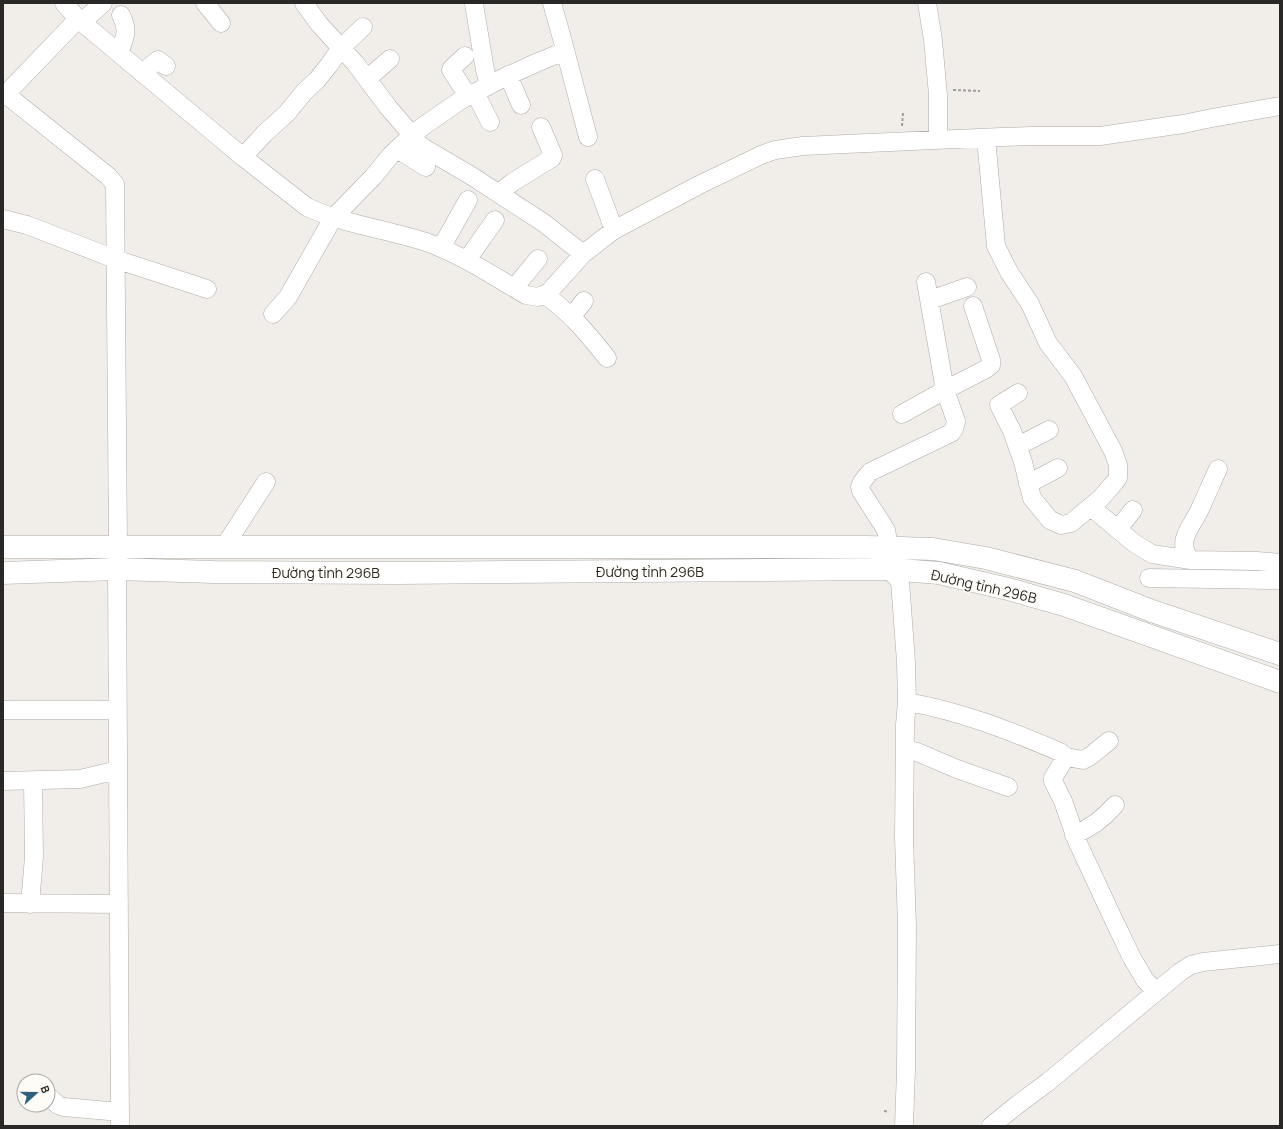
<svg xmlns="http://www.w3.org/2000/svg" width="1283" height="1129" font-family="Manrope,sans-serif">
	<style>
		.lines { fill: none; stroke-linecap: round; stroke-linejoin: round }
		.minor-casing { stroke: #afaca8; stroke-width: 19 }
		.major-casing { stroke: #afaca8; stroke-width: 23 }
		.path { stroke: #9f9d9a; stroke-width: 2; stroke-dasharray: 3 2; stroke-linecap: butt }
		.minor { stroke: #fff; stroke-width: 18 }
		.major { stroke: #fff; stroke-width: 22 }
		.labels { text-anchor: middle; dominant-baseline: central; stroke-width: 3.5; stroke-linejoin: round; paint-order: stroke }
		.street-label { font-size: 14px; fill: #292827; stroke: #fefcf7 }
	</style>
	<rect width="100%" height="100%" fill="#f1eeea"/>
	<g class="lines">
		<defs>
			<path id="minor" d="M64,3l14,16 165,138 64,50c38,18 80,22 119,35 37,13 67,34 100,53l12,2 10,-4 35,-39 31,-24 85,-45 62,-30 14,-5 28,-4 43,-2 155,-7 31,-1h68l83,-12 29,-6 68,-12
				M205,3l16,20
				M304,3l15,21 36,39 33,44 24,28
				M552,3l11,39 25,95
				M927,3l6,37 5,55v45
				M474,4l11,66 4,15
				M82,22l21,-19
				M119,53c6,-16 10,-22 2,-38
				M465,56l-13,12 -1,2 17,26
				M142,73l16,-13 8,6
				M508,75l13,30
				M367,79l23,-20
				M3,92l105,84 7,8 3,364 -1,21 3,557
				M475,93l15,29
				M6,94l72,-75
				M410,137l14,11 46,27 74,48 39,31
				M986,138l10,108 13,26 21,32 18,39 25,33 40,75 5,14v13l-4,5 -13,15 -30,25 -10,2 -11,-5 -18,-22 -9,-36 -11,-31 -13,-26 19,-12
				M397,149l29,18
				M243,157l21,-23 23,-21 18,-22 12,-11 12,-15 12,-17 22,-21
				M595,179l19,51
				M499,193l14,-11 39,-24 1,-3 -12,-28
				M3,219l24,6 88,34 92,30
				M441,248l27,-48
				M467,260l28,-40
				M514,288l24,-29
				M545,295c26,18 42,38 62,63
				M930,300l37,-13
				M273,314l15,-17 45,-79 40,-41 18,-22 19,-18 12,-10 39,-27 42,-22 33,-15 29,-12
				M572,316l12,-15
				M902,414l43,-24 41,-21 5,-4v-5l-18,-54
				M1018,446l31,-16
				M1028,484l30,-16
				M1091,507l43,36 18,11 39,6 66,1 23,2
				M1118,529l15,-19
				M224,547l42,-65
				M1191,560c-17,-18 2,-35 9,-51 6,-13 12,-27 18,-40
				M1149,578l131,2
				M907,702c53,9 104,29 153,50l6,5 17,3 6,-3 20,-16
				M3,710h115
				M905,749l12,3 40,17 51,18
				M1066,757l-13,21v3l10,20 14,40 33,71 22,46 13,22 11,12
				M3,781l77,-2 38,-9
				M1074,835c17,-7 29,-16 41,-30
				M3,903l116,1
				M30,904l4,-47 -1,-76
				M48,1096l10,9 6,2 56,5
				M904,1126l2,-56 1,-144 -3,-88 1,-113 2,-23 -1,-40 -6,-81 -12,-12 -1,-14 2,-8 -3,-17 -25,-39 -1,-4 2,-5 8,-10 81,-39 3,-4 2,-8 -11,-31 -19,-108
				M991,1126l26,-21 31,-23 132,-110 11,-7 12,-3 77,-8"/>
			<path id="major" d="M3,547h864l66,2 53,9 89,23 77,30 128,43
				M3,573l114,-4 97,3 184,1 490,-4 51,4 69,16 56,16 216,77"/>
		</defs>
		<use href="#minor" class="minor-casing"/>
		<use href="#major" class="major-casing"/>
		<path class="path" d="M953,90l27,1
			M902,126l1,-13
			M884,1111l5,1"/>
		<use href="#minor" class="minor"/>
		<use href="#major" class="major"/>
	</g>
	<g class="labels">
		<g class="street-label">
			<text x="650" y="571">Đường tỉnh 296B</text>
			<text x="326" y="572">Đường tỉnh 296B</text>
			<text transform="translate(984 586) rotate(13)">Đường tỉnh 296B</text>
		</g>
	</g>
	<rect width="1283" height="1129" fill="none" stroke="#292827" stroke-width="8"/>
	<g transform="translate(36 1093) rotate(69)"><circle r="19" fill="#fefcf7" stroke="#a9a7a4"/>
	<path d="M0-3L7 15L0 10L-7 15Z" fill="#2f617e"/>
	<text y="-6" font-size="11" font-weight="bold" text-anchor="middle" fill="#292827">B</text>
	</g>
</svg>
